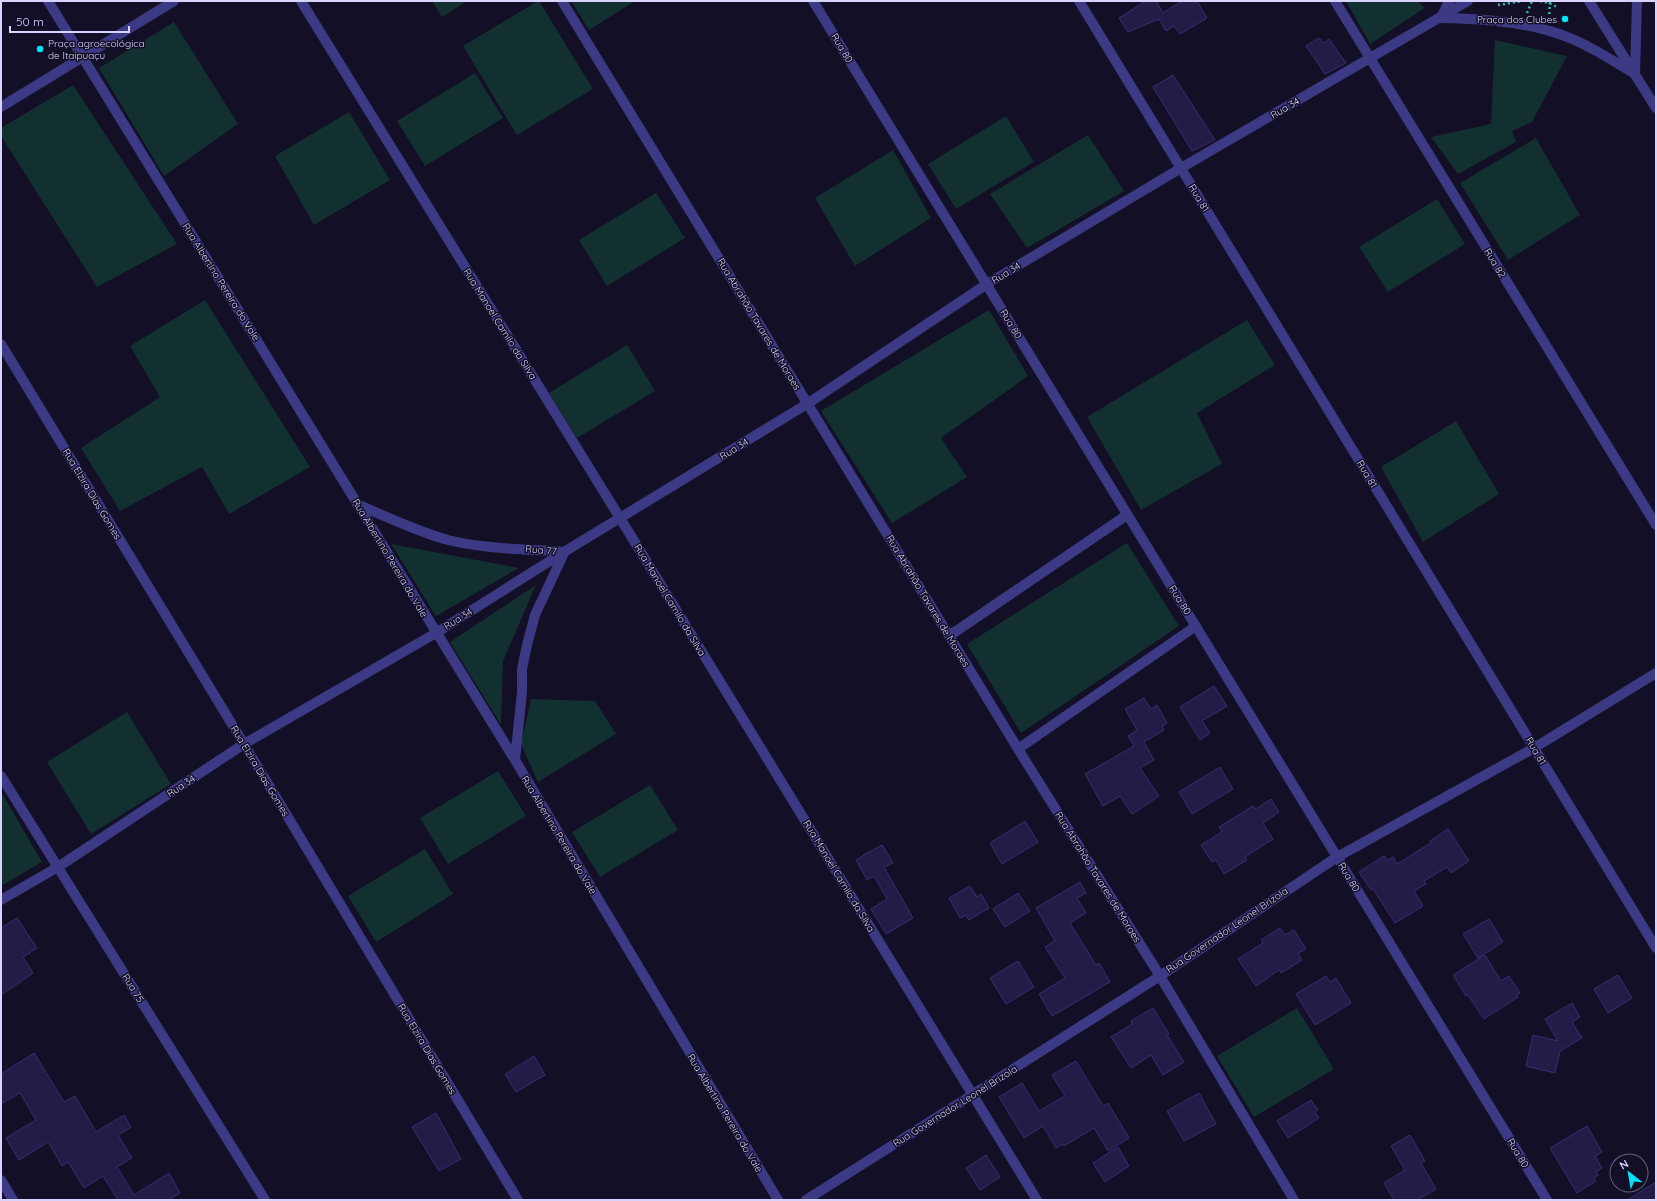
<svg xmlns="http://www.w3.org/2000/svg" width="1657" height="1201" font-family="Quicksand,sans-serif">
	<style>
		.green { fill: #12302f }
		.building { fill: #241b47; stroke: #3b2d73 }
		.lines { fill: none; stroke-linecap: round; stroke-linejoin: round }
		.path { stroke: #2fb8b0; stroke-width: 2.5; stroke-dasharray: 2 3; stroke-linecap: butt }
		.minor { stroke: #3d3a85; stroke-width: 10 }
		.poi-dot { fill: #00e5ff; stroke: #130f26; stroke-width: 1.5 }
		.labels { text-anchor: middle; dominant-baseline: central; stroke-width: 3; stroke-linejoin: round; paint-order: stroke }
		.poi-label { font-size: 10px; fill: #d9d4ff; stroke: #130f26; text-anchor: end }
		.street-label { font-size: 10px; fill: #d9d4ff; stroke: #130f26 }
	</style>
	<rect width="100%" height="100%" fill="#130f26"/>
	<path class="green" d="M432,1h35l-25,16z
		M538,1h1l54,88 -76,46 -54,-89z
		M571,1h64l-46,29z
		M1346,1h72l7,7 -55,36z
		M174,22l64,102 -74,52 -65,-108z
		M1495,40l72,16 -35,66 -20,9 4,11 -58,32 -27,-37 60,-13z
		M475,73l28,45 -78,48 -28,-45z
		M73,85l104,159 -80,43 -96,-151v-8z
		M349,112l41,68 -76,45 -39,-69z
		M1006,116l28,46 -78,47 -28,-45z
		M1088,135l36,56 -97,57 -37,-54z
		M1536,138l44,77 -72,45 -48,-77z
		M893,150l38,68 -76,48 -40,-68z
		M656,193l29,45 -78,48 -28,-46z
		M1437,199l28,45 -77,48 -29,-45z
		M205,300l105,167 -81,47 -27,-47 -82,44 -39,-63 79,-51 -30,-51z
		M989,310l39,66 -87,62 26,39 -75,46 -71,-112z
		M1247,320l28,45 -78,48 25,51 -81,46 -54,-93z
		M627,345l28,46 -78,47 -28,-45z
		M1456,421l43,73 -76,48 -42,-75z
		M1127,543l52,83 -158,107 -54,-89z
		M391,544l128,24 -83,48z
		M536,585l-33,76 -2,64 -51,-83z
		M531,699l64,2 21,33 -78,48 -17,-38z
		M127,712l44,72 -80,50 -44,-72z
		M498,771l28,45 -78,48 -28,-46z
		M650,785l28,45 -78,47 -28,-45z
		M3,795l39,67 -41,24v-90z
		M425,849l28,45 -77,48 -28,-46z
		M1297,1008l37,61 -80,48 -37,-61z"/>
	<path class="building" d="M1146,1h10l7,12 19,-12h15l10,17 -27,16 -6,-8 -8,5 -7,-12 -31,13 -9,-14z
		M1319,38l5,5 5,-4 17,24 -21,11 -19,-28z
		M1173,75l42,65 -23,11 -39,-64z
		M1214,686l13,20 -25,15 8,12 -10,7 -20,-33z
		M1144,698l7,11 6,-4 10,18 -5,3 2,4 -20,12 10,18 -14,8 19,28 -27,18 -12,-18 -17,10 -18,-32 49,-28 -6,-10 9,-6 -12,-21z
		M1220,767l13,22 -41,25 -13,-22z
		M1271,799l8,13 -16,11 10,16 -28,18 2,3 -23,14 -8,-14 -4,2 -11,-17 21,-13 -3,-5 34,-21 3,3z
		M1025,821l13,21 -36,22 -12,-21z
		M1448,829l21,32 -18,12 -4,-6 -23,14 2,3 -12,7 9,15 -28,17 -22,-34 -2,1 -12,-18 25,-16 4,4 5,-3 4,7 34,-21 -1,-2z
		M882,845l11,18 -9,4 29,51 -27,16 -15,-25 16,-10 -13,-23 -7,4 -11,-20 7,-4v-1z
		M1080,882l6,11 -9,5 9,15 -16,10 26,42 3,-2 11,19 -58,34 -13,-22 26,-16 -20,-31 10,-6 -19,-33z
		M970,886l7,11 4,-3 8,14 -20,12 -3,-5 -6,3 -11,-20z
		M1018,893l12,18 -25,16 -12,-18z
		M17,918l20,30 -14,9 10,16 -32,22v-67z
		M1489,919l14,23 -25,16 -15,-24z
		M1280,928l5,7 9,-5 12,19 -8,4 4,7 -21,13 -2,-3 -23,16 -18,-27 25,-16 -2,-3z
		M1485,955l16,26 8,-5 11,17 -4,2 2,2 -34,22 -16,-24 -2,1 -13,-21z
		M1018,961l16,26 -28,17 -16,-26z
		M1618,975l14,23 -24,15 -14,-24z
		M1326,976l4,6 6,-4 15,25 -36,22 -19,-31z
		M1572,1003l8,14 -8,5 10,16 -22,13 -5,22 -29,-7 7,-31 25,6 -13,-22z
		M1153,1008l16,26 -2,1 17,27 -21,13 -12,-20 -20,13 -20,-31 21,-13 -1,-3z
		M34,1053l30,49 11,-6 21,36 28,-17 7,12 -13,8 14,23 -15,9 17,28 35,-22 11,20 -12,7h-50l-15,-24 -19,12 -16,-26 -6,4 -14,-24 -29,18 -13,-22 30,-18 -16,-27 -19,11v-30z
		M534,1056l11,19 -29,17 -11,-18z
		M1076,1061l27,45 5,-3 21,35 -21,13 -14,-23 -30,18 -1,-2 -7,4 -13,-22 -19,12 -25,-41 23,-14 17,28 26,-15 -13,-21z
		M1199,1093l17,31 -32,17 -17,-30z
		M1311,1100l7,10 -3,2 4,6 -31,20 -11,-17z
		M436,1113l25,46 -22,12 -27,-44z
		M1587,1126l15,26 -7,4 7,12 -6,4 2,3 -4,3 2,3 -19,12 -27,-45z
		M1410,1135l15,26 -4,2 15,26 -19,11h-23l-10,-17 21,-13 -14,-24z
		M1118,1147l11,19 -24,16 -12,-19z
		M986,1155l14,22 -20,13 -14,-22z
		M1656,1182v18h-29z"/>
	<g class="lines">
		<path class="path" d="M1540,1l9,2 8,4
			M1498,5l25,-4
			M1527,13l5,-12
			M1549,19l1,-18"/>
		<path class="minor" d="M48,1l467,759 263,440
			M301,1l319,517 417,682
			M562,1l456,748 142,227 134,224
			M813,1l734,1199
			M1079,1l577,947
			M1335,1l321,524
			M1449,1l-8,17c39,1 81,3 118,16 27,9 51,25 76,40
			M1589,1l67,107
			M1635,74l2,-73
			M1,107l173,-106
			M1,344l243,400 274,456
			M357,504c30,13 59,27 91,36 37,9 78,9 116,12
			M949,636l178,-121
			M1018,749l178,-123
			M515,760l7,-68v-23l5,-24 8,-30 29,-62
			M1,776l264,424
			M1,900l57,-33 186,-123 192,-111 128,-81 243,-148 180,-120 194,-116 287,-167
			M1,1180l12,20
			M806,1200l354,-224 177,-119 197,-109 122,-75"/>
	</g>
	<g class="poi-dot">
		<circle cx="1565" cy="19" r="4"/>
		<circle cx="40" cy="49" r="4"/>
	</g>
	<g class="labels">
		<g class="poi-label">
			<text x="1557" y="19">Praça dos Clubes</text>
			<text x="48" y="43" text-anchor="start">Praça agroecológica<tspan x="48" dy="12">de Itaipuaçu</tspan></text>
		</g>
		<g class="street-label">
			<text transform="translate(842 48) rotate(59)">Rua 80</text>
			<text transform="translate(1285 108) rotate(-30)">Rua 34</text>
			<text transform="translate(1199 198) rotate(59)">Rua 81</text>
			<text transform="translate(1495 263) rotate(59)">Rua 82</text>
			<text transform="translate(1006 273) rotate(-31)">Rua 34</text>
			<text transform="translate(221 282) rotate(58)">Rua Albertino Pereira do Vale</text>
			<text transform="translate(500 324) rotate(58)">Rua Manoel Camilo da Silva</text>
			<text transform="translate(759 324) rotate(59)">Rua Abrahão Tavares de Moraes</text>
			<text transform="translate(1011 324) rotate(59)">Rua 80</text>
			<text transform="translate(734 449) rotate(-31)">Rua 34</text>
			<text transform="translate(1367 474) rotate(59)">Rua 81</text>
			<text transform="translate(92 494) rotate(59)">Rua Elzira Dias Gomes</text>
			<text transform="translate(541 550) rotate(5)">Rua 77</text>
			<text transform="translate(390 558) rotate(59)">Rua Albertino Pereira do Vale</text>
			<text transform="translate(670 600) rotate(59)">Rua Manoel Camilo da Silva</text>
			<text transform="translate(1180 600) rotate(58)">Rua 80</text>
			<text transform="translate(928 601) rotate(59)">Rua Abrahão Tavares de Moraes</text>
			<text transform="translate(458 619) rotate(-32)">Rua 34</text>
			<text transform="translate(1536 751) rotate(59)">Rua 81</text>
			<text transform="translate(260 771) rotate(59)">Rua Elzira Dias Gomes</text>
			<text transform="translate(181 786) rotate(-33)">Rua 34</text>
			<text transform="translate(559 835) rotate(59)">Rua Albertino Pereira do Vale</text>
			<text transform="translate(839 876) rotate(59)">Rua Manoel Camilo da Silva</text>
			<text transform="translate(1098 877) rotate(58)">Rua Abrahão Tavares de Moraes</text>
			<text transform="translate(1349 877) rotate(59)">Rua 80</text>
			<text transform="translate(1227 930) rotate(-34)">Rua Governador Leonel Brizola</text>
			<text transform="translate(133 988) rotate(58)">Rua 75</text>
			<text transform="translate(427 1049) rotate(59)">Rua Elzira Dias Gomes</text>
			<text transform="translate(955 1106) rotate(-32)">Rua Governador Leonel Brizola</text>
			<text transform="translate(725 1113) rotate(59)">Rua Albertino Pereira do Vale</text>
			<text transform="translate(1518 1153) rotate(59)">Rua 80</text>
		</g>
	</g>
	<rect width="1657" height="1201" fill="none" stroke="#d9d4ff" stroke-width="4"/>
	<g transform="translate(1629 1173) rotate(329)"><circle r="19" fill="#130f26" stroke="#625e7d"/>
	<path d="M0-3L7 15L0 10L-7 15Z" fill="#00e5ff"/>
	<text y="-6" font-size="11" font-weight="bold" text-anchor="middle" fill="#d9d4ff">N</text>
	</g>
	<path d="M10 26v6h119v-6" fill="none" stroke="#d9d4ff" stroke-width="2"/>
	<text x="16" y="26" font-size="12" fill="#d9d4ff" stroke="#130f26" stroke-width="3" paint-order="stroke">50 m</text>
</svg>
